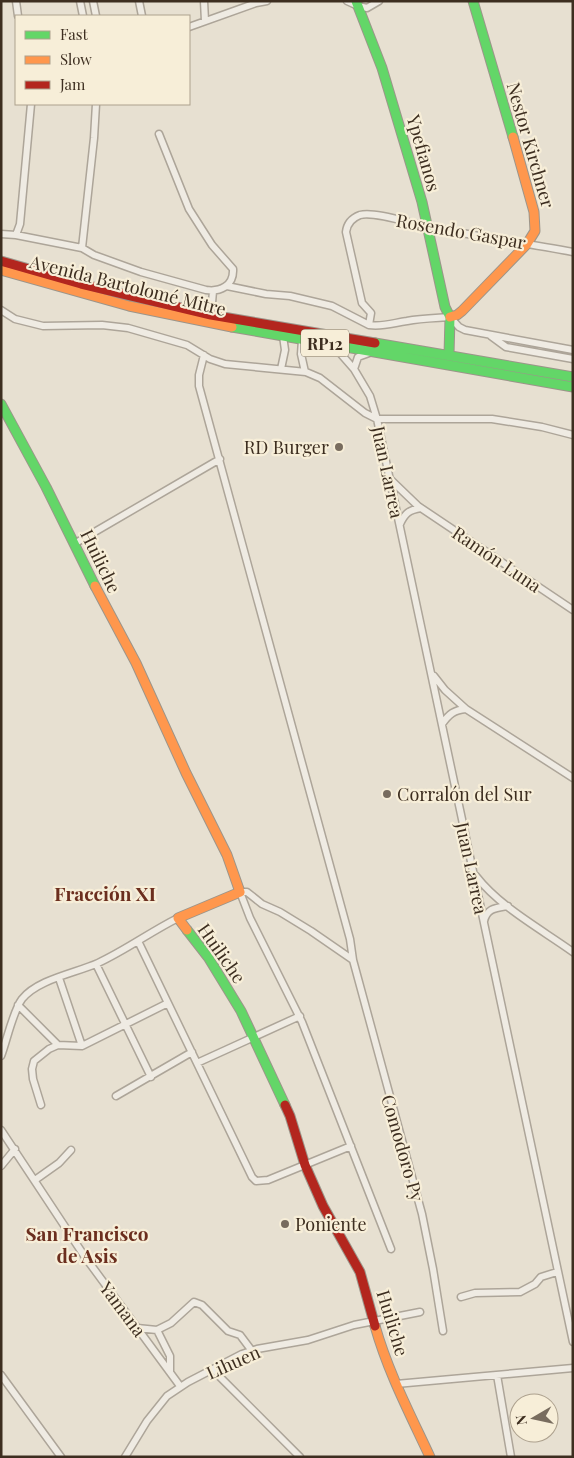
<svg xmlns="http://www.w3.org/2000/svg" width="574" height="1458" font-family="'Playfair Display',serif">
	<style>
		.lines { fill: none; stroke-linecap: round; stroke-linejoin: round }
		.street-casing { stroke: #ada599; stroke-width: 9 }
		.fast-casing { stroke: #9c958a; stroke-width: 11 }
		.slow-casing { stroke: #9c958a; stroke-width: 11 }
		.jam-casing { stroke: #9c958a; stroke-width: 11 }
		.street { stroke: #efebe3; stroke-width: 6 }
		.fast { stroke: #63d668; stroke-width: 9 }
		.slow { stroke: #ff974d; stroke-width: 9 }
		.jam { stroke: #b3261e; stroke-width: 9 }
		.poi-dot { fill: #786c5e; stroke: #f7eed8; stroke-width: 2 }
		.labels { text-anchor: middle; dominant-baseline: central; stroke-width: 4.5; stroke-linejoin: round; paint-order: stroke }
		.shield { fill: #f7eed8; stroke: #756857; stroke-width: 1 }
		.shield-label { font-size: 16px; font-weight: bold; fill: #3d2e20 }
		.street-label { font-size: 18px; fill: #3d2e20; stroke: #f7eed8 }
		.poi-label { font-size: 18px; fill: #3d2e20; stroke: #f7eed8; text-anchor: start }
		.neighbourhood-label { font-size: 19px; font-weight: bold; fill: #6b2e1e; stroke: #f7eed8 }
	</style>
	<rect width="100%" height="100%" fill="#e7e0d1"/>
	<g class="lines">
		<defs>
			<path id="street" d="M16,1l2,15
				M80,1l3,15
				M93,1l3,15
				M139,1l3,15
				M204,1l1,20
				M347,1l11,5 9,2 12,-7
				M189,27l67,-24 11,-2
				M1,234l15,1 66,13 12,7 47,17 65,18c14,2 28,-4 27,-21l-21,-24 -23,-36 -30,-75
				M16,235l4,-11 11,-120
				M82,248l12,-110 2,-34
				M227,286l39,8 24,2 42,10 37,19c14,2 24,-2 38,-4 14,-3 29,-3 43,-4l9,10 6,3 108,20
				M1,310l14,9 28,7 59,-1 26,3 59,17 23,14 15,5 81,8 14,6 45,35 12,6h115l50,8 31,8
				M211,315l2,-24
				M369,325l2,-12 -9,-10 -16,-71c1,-9 6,-14 14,-17 15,-4 52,9 68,12 48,9 97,16 145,25
				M491,336l15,11 67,12
				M302,340l-1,14 4,18
				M330,346l10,7 14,16 4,-12 11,-4
				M204,355l-5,20v11l151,553 3,21
				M281,369l4,-19 -2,-14
				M354,369l16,27 7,23 196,923
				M391,480l27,26 155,104
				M400,524c5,-11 9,-14 21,-16
				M74,544l146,-85
				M434,676l11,14 21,19 107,69
				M442,724c7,-10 12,-14 24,-15
				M476,876c24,31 65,53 97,76
				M484,921c3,-13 12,-13 24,-15
				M138,941l114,236 4,4 12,-1 83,-34
				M96,964l55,113
				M59,978l23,68
				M18,1005l40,40
				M1,1056c6,-16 12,-45 21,-57 16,-20 54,-26 76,-36 28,-13 52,-31 80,-45
				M197,1063l103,-47
				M116,1096l76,-44
				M41,1105l-8,-26 -1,-10 2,-8 15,-12 9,-4 24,1 86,-43
				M1,1130l84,127 95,129
				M1,1166l14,-17
				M35,1180l24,-17 12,-13
				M391,1249l-89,-227 -52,-104 -10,-26h7l15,12 18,8 31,19 42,29 69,254 11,55 10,62
				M461,1297l14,-4 45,-1 15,-8 6,-7 16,-5
				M137,1328l20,2 14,-7 23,-21 8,3 26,26 12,4 12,16
				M157,1330l13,26v16
				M214,1369l6,8 80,80
				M1,1375l60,82
				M497,1375l14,82
				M396,1384l177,-16
				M125,1457l22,-36 20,-25 21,-14 54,-28 15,-5 51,-9 46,-15 66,-13"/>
			<path id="fast" d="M356,1l26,67 40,134 23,105 5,10 -1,38
				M473,1l40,136
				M232,327l341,60
				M375,343l198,34
				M1,404l45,83 49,99
				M187,930l21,27 33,54 44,94"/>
			<path id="slow" d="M1,270l128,36 103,21
				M450,317l7,-2 5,-4 65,-67 8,-13 -1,-19 -21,-75
				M95,586l41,77 50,110 41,82 13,37 -62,26 9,12
				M375,1326c13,46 35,88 55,131"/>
			<path id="jam" d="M1,261l80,23 130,31 164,28
				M285,1105l5,11 15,49 18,41 37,66 15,54"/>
		</defs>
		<use href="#street" class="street-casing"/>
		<use href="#fast" class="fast-casing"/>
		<use href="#slow" class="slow-casing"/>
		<use href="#jam" class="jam-casing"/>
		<use href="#street" class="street"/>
		<use href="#fast" class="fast"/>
		<use href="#slow" class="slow"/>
		<use href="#jam" class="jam"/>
	</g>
	<g class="poi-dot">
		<circle cx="339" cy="447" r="5"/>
		<circle cx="387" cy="794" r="5"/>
		<circle cx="285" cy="1224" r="5"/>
	</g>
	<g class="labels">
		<rect class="shield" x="301" y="329.5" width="48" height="27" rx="4"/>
		<g class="shield-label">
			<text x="325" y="343">RP12</text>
		</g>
		<g class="street-label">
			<text transform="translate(531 145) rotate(74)">Nestor Kirchner</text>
			<text transform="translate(424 153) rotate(74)">Ypefianos</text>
			<text transform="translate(461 231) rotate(10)">Rosendo Gaspar</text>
			<text transform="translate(128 285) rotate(14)">Avenida Bartolomé Mitre</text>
			<text transform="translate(388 472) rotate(78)">Juan Larrea</text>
			<text transform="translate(497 559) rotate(34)">Ramón Luna</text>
			<text transform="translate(101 561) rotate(64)">Huiliche</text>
			<text transform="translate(472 868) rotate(78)">Juan Larrea</text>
			<text transform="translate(222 953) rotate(55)">Huiliche</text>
			<text transform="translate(403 1148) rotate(74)">Comodoro Py</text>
			<text transform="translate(123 1309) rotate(53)">Yamana</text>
			<text transform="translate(393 1323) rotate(73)">Huiliche</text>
			<text transform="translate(233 1362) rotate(-24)">Lihuen</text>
		</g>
		<g class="poi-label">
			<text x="329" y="447" text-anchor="end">RD Burger</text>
			<text x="397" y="794">Corralón del Sur</text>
			<text x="295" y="1224">Poniente</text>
		</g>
		<g class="neighbourhood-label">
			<text x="105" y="893">Fracción XI</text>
			<text x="87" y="1233">San Francisco<tspan x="87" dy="22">de Asis</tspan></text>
		</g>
	</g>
	<rect width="574" height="1458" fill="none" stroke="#3d2e20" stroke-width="5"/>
	<rect x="15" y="15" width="175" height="90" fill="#f7eed8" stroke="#ada18e"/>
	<rect x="25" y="31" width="25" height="8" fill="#63d668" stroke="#ada18e"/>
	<text x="60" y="40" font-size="15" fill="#3d2e20">Fast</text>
	<rect x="25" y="56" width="25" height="8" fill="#ff974d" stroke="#ada18e"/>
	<text x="60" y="65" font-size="15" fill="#3d2e20">Slow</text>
	<rect x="25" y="81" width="25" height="8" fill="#b3261e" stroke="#ada18e"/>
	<text x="60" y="90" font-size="15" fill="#3d2e20">Jam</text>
	<g transform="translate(534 1418) rotate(261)"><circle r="24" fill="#f7eed8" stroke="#ada18e"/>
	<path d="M0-4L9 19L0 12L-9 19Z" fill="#786c5e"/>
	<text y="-8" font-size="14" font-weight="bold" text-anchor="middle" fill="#3d2e20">N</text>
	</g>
</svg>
